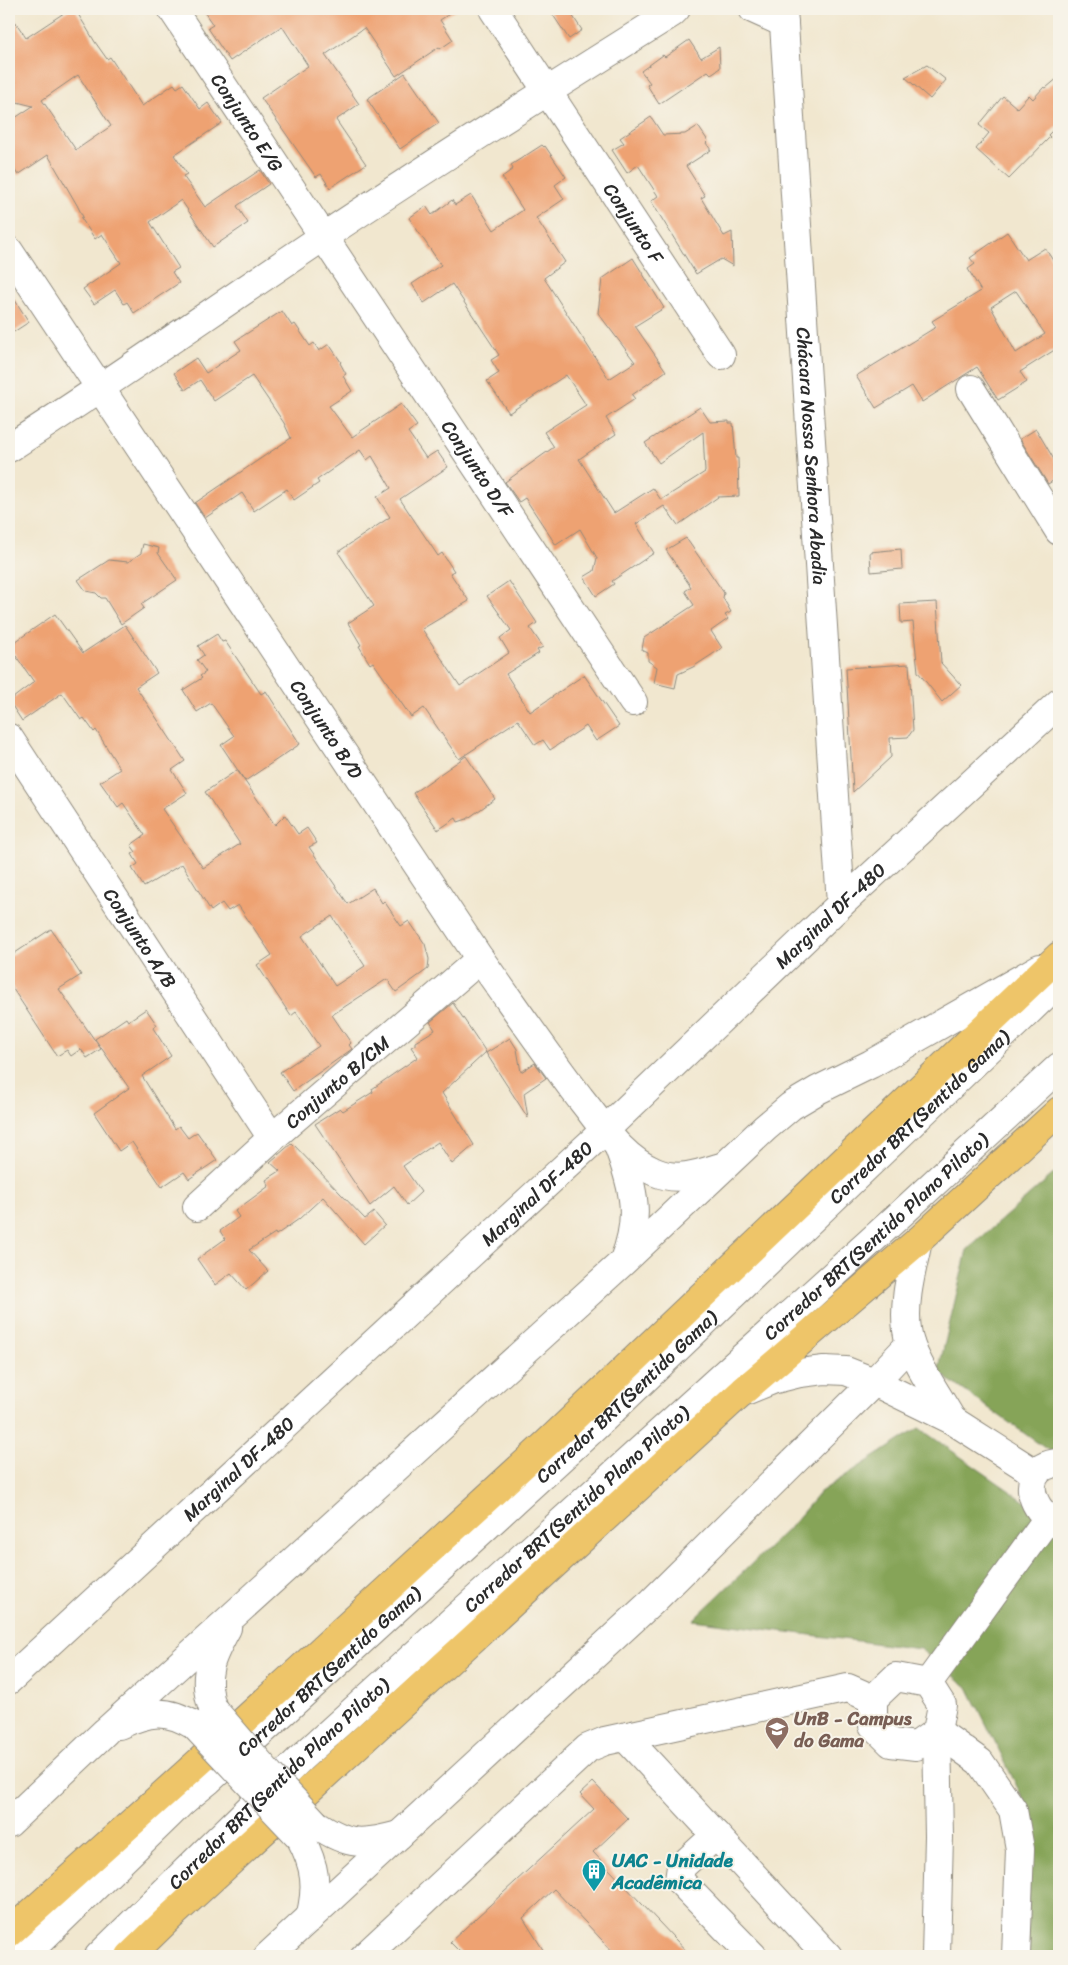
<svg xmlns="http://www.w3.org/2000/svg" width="1068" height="1965" font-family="Sriracha,sans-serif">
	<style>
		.forest { fill: #86a458; stroke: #586842 }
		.building { fill: #eea272; fill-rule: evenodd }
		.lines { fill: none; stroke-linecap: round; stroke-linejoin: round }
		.minor-casing { stroke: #8e897d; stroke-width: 30 }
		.major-casing { stroke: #8e897d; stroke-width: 30 }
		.minor { stroke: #fff; stroke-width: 28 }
		.major { stroke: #eec569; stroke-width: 28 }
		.minor-bridge-casing { stroke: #8e897d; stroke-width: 30; stroke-linecap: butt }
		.minor-bridge { stroke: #fff; stroke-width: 28 }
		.labels { text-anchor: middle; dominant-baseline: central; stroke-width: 4; stroke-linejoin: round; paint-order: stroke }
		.street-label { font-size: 19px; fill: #2b2b2b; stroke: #f7f3e8 }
		.education-label { font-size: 19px; font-weight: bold; fill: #785e54; stroke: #f7f3e8; text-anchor: start }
		.culture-label { font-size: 19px; font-weight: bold; fill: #0d838f; stroke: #f7f3e8; text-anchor: start }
	</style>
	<rect width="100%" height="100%" fill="#f7f3e8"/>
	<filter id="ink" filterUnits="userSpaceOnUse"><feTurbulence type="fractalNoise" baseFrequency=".02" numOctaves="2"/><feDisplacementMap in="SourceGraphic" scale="10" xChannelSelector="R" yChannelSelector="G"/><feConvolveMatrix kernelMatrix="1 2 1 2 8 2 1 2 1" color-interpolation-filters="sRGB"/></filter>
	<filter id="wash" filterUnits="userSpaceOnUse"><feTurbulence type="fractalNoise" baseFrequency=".0096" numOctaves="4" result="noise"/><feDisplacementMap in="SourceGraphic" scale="20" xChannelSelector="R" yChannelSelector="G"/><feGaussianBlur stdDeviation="1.12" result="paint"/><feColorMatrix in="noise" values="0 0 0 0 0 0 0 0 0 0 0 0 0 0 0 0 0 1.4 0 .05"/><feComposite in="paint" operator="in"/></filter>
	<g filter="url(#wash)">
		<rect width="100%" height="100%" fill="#f1e7cf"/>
		<path class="forest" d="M1059,1169v289l-121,-86 29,-122z
			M919,1428l140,97v431h-32l3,-143 -62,-126 -48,-38 -227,-29 98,-94 29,-34z"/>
		<g id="blocks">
			<path class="building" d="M70,9h5l20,33 12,17 3,-2 32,49 32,-22 3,4 6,-4 17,25 8,-6 14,20 -48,32 13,19 -4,2 22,31 55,-37 9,14 -32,22 11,17 -35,24 -32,-47 -31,22 29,46 -7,4 7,11 -45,30 -7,-11 -3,2 -9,-14 -21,14 -11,-15 38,-26 -19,-29 -7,5 -14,-21 2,-1 -6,-12 -29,-50 -30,20 -9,-13v-40l24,-16 -24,-6v-88l17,26zM78,75l33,51 -35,24 -34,-50z
				M202,9h255l-17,11 13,20 -13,9 -1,-2 -43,29 -32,-48 -39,27 34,49 -23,16 30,44 -36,24 -9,-14 -5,3 -55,-79 47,-32 -26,-40 -52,35 -22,-33 5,-3z
				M549,9h19l14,21 -13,9z
				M689,40l12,18 18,-11 1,21 -9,6 -3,-3 -49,33 -12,-19 3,-2 -9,-12 22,-16 2,2z
				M927,65l19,15 -16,19 -25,-22z
				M405,73l34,50 -39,26 -33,-50z
				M1059,77v47l-11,11 2,2 -41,42 -33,-30 13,-16 -10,-8 24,-29 14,12 12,-13 4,4 11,-12 2,1z
				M651,117l12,18 22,-1 13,-8 10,15 -2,2 5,7 -25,16 19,30 -4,2 23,38 8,-4 1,34 -12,-7 -25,15 -45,-73 7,-5 -20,-31 -11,8 -15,-23 12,-7 -4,-5z
				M542,145l2,2 1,-1 21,31 -11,8 9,14 -28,19 29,44 -21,16 65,101 26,-17 -37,-49 4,-34 31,-21 31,50 -29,18 31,45 -34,24 3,4 -29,19 10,16 -37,25 35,54 39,-25 8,12 44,-28 -2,-40 -44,31 -14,-20 55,-36 10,15 19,-1v2h4l3,35h2l1,38 -21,1 -40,28 -14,-19 -28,18 18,29 -42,28 2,3 -18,12 -12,-19 10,-6 3,-13 -17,-29 -24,16 -31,-47 -6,4 -14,-20 49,-35 -10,-15 42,-27 -20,-30 -57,38 -22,-32 12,-8 -8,-13 8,-5 -47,-71 -28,19 -12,-19 29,-19 -32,-47 17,-12 6,9 20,-15 3,5 16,-10 23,35 29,-20 -21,-33 11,-8 -2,-4z
				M1007,232l19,28 19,-12 14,22v85l-3,-6 -36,23 7,10 -29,18 -21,-33 -55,35 -10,-16 -36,22 -20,-32 80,-49 -4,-6 49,-30 -13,-22 7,-5 -5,-6zM1016,291l29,43 -29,19 -25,-46z
				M9,291l20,31 -20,13z
				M282,311l10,15 3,-2 15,22 4,-3 5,8 10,-7 12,18 -1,1 6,11 -3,2 9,15 -23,15 23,31 49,-33 16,22 -9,6 18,26 11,-7 11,16 -48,32 38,57 4,-3 12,18 -4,2 19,28 -47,28 38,57 49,-33 -9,-15 11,-8 -24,-34 22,-15 28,42 -7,5 13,19 -6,3 2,3 -33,21 24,38 54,-37 35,51 -23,15 -10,-15 -36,24 -7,-10 -8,5 -17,-25 -59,39 -35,-51 -13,9 -38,-55 -3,2 -11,-18 2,-1 -13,-22 26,-17 -36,-54 52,-35 -13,-20 14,-9 -19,-32 -5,4 -7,-10 -43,30 2,3 -25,17 -7,-11 -33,22 -12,-18 -37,25 -10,-15 96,-65 -7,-15 -32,-47 -38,25 -14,-21 -15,10 -11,-17 22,-15 10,15 35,-23 -6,-9z
				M1036,429l23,39v9l-11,7 -28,-45z
				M686,538l38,55 -1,5 8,14 -6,3 3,4 -17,12 11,17 -29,19 -15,7 -3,14 -21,-5 3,-16 -9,-6v-8l-6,-3 2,-12 50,-33 -9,-14 6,-4 -25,-37z
				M143,544l16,4 -1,5 19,27 -36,24 3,4 -23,16 -16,-26h-4l-5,-5 -10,-2 -8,-11 31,-20 19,2 13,-9z
				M901,549l1,20 -31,3 -1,-20z
				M937,602l4,61 20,22 -19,17 -24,-30 -5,-50 -12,1 -1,-19z
				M55,614l28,39 42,-28 32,48 -21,14 49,74 -13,9 15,23 -25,16 41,59 37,-24 -35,-52 32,-22 38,55 10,-10 13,19 9,-6 10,15 -8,4 39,57 25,-16 9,15 2,-2 17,25 8,-5 16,23 4,15 -1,10 -32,23 -9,-13 -55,36 19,28 -2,2 3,4 -59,42 -13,-19 39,-26 -23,-34 -5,4 -34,-51 15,-10 -34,-50 -10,6 -6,-8 -11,8 -29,-47 -38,23 -12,-19 6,-4 -6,-10 4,-2 -5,-7 14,-10 -22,-32 -5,4 -18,-25 20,-13 -24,-39 -2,2 -10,-14 -3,2 -19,-27 -40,28 -13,-20 25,-19 -25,-36zM332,916l33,50 -30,20 -33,-50z
				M217,634l5,8 3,-1 36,53 5,-3 34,53 -55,37 -24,-36 13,-9 -23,-33 -14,9 -14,-22 19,-12 -2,-2 6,-4 -9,-12 7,-5 -6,-9z
				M909,664l4,66 -5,7 -18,1 1,19 -38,35 -7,-124z
				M466,756l29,43 -28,20 -9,3 -2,-4 -18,12 -25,-37z
				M51,929l30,46 -22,14 42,60 -14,9 -6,-9 -10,7 -4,-6 -10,6 -48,-73v-26z
				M453,1003l33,49 -44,41 32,52 -22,19 -14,-22 -35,24 18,26 -14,13 -13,-19 -24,20 -55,-82 25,-16 3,3 30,-19 -1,-3 46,-32 -7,-10 4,-2v-3l20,-12 -5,-8z
				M146,1009l11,16 -4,3 18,28 -29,20 33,53 4,-3 9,12 9,-6 20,28 -28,19 -5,-7 -22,15 -30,-45 -13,9 -25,-38 35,-25 -34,-49 31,-21 2,3z
				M510,1038l7,11 4,23 14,-9 11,15 -22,15 4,25 -42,-65z
				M292,1143l73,76 9,-7 11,13 -21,19 -41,-47 -24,22 -23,16 -1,-2 -26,17 19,21 -22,19 -15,-17 -16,12 -18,-26 28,-20 -5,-8 19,-14 -4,-6 34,-25 -3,-6 14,-9 -10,-9z
				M593,1782l35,37 -35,33 98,104h-74l-63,-67 -31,29 24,38h-83l-14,-14 144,-133 -14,-15z"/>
		</g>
	</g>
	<g filter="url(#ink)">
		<use href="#blocks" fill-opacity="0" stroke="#8e897d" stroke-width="1"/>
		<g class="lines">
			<defs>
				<g id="minor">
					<path id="s1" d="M172,9l461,693"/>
					<path id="s2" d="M493,9l228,346"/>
					<path d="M753,9l31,14"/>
					<path id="s3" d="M783,9l58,895"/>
					<path id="s4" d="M9,251l471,708c33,46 65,93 100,139 22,27 41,60 75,74 23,10 44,2 66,-5"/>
					<path d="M971,389l88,142"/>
					<path d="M9,448c106,-68 209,-141 314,-211 115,-77 232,-151 349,-224l4,-4"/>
					<path id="s5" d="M9,738l263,400"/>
					<path d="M619,1148c15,41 22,70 5,112"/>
					<path id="s6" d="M197,1207l75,-69 208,-179"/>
					<path d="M918,1241c-6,29 -15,59 -11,89 3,27 31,65 45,90"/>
					<path d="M745,1391l27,-11 28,-7 24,-3 22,1 28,11 78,38 83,53"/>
					<path d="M1059,1463c-26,1 -34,23 -21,44 5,8 13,13 21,18"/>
					<path d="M896,1677l32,6 14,22 -5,26 -21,15 -25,-3 -18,-18v-26z"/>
					<path id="s7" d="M9,1680l596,-550 236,-226 218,-201"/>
					<path d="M928,1683l120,-165"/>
					<path d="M213,1709c-12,-33 -2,-52 14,-81"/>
					<path d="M119,1725c30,-14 48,-17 76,1"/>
					<path d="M937,1731l43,31 33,48 7,39 -4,107"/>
					<path d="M625,1737l203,219"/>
					<path id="s8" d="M183,1801l26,-21 385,-352 465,-446"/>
					<path d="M9,1823l97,-92 517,-469 142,-134 26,-22 27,-16 53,-26 169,-96"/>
					<path d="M316,1824c33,22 46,21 83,11"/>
					<path d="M716,1835l-35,32 -2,13 74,76"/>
					<path d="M300,1837c16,30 18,49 10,81"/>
					<path d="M24,1956l146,-142 13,-13 10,-14"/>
					<path id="s9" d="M99,1956l201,-197 604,-548 155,-144"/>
					<path d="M268,1956l385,-355 221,-219 36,-38"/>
					<path d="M365,1956l223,-208 17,-7 243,-53 25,11"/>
					<path d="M936,1956l3,-120 -2,-105"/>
				</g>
				<path id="major" d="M9,1933l191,-172 347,-318 512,-487
					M130,1956l38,-37 575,-528 175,-150 141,-130"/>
			</defs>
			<use href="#minor" class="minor-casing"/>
			<use href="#major" class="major-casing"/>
			<use href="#minor" class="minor"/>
			<use href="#major" class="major"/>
			<defs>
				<path id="minor-bridge" d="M213,1709l57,66 46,49
					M195,1726l105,111"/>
			</defs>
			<use href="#minor-bridge" class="minor-bridge-casing"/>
			<use href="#minor-bridge" class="minor-bridge"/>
		</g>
	</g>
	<defs>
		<symbol id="university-pin" viewBox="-11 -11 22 30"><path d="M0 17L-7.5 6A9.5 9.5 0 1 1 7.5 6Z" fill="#8d6e63" stroke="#f7f3e8"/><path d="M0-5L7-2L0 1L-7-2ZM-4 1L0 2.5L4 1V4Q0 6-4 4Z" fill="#fff"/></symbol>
		<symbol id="building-pin" viewBox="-11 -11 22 30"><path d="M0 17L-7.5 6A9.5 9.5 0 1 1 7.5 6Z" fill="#0f9aa8" stroke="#f7f3e8"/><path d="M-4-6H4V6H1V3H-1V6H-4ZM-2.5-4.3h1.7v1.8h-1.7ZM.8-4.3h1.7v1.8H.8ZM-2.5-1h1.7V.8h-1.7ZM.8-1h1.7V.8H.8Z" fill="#fff"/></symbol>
	</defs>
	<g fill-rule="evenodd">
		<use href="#university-pin" x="763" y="1715" width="28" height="38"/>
		<use href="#building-pin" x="580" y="1857" width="28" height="38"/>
	</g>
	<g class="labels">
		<g class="street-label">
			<text stroke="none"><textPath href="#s1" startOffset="136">Conjunto E/G</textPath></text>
			<text stroke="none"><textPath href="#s2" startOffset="256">Conjunto F</textPath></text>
			<text stroke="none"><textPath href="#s3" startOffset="448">Chácara Nossa Senhora Abadia</textPath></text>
			<text stroke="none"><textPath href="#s1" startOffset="552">Conjunto D/F</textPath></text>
			<text stroke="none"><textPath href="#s4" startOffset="574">Conjunto B/D</textPath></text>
			<text stroke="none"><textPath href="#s7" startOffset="1122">Marginal DF-480</textPath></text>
			<text stroke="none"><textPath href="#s5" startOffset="239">Conjunto A/B</textPath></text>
			<text stroke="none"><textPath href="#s6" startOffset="188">Conjunto B/CM</textPath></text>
			<text stroke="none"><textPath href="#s8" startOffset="1005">Corredor BRT(Sentido Gama)</textPath></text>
			<text stroke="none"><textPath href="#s7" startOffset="718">Marginal DF-480</textPath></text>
			<text stroke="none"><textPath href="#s9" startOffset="1059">Corredor BRT(Sentido Plano Piloto)</textPath></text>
			<text stroke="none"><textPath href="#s8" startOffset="600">Corredor BRT(Sentido Gama)</textPath></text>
			<text stroke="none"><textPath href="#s7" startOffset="312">Marginal DF-480</textPath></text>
			<text stroke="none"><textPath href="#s9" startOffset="654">Corredor BRT(Sentido Plano Piloto)</textPath></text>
			<text stroke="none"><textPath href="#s8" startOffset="195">Corredor BRT(Sentido Gama)</textPath></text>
			<text stroke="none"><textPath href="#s9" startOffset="249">Corredor BRT(Sentido Plano Piloto)</textPath></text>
		</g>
		<g class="education-label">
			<text x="794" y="1718">UnB - Campus<tspan x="794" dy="22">do Gama</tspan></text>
		</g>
		<g class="culture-label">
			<text x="612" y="1860">UAC - Unidade<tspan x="612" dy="22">Acadêmica</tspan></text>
		</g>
	</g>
	<rect width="1068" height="1965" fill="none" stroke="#f7f3e8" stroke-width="30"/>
</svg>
